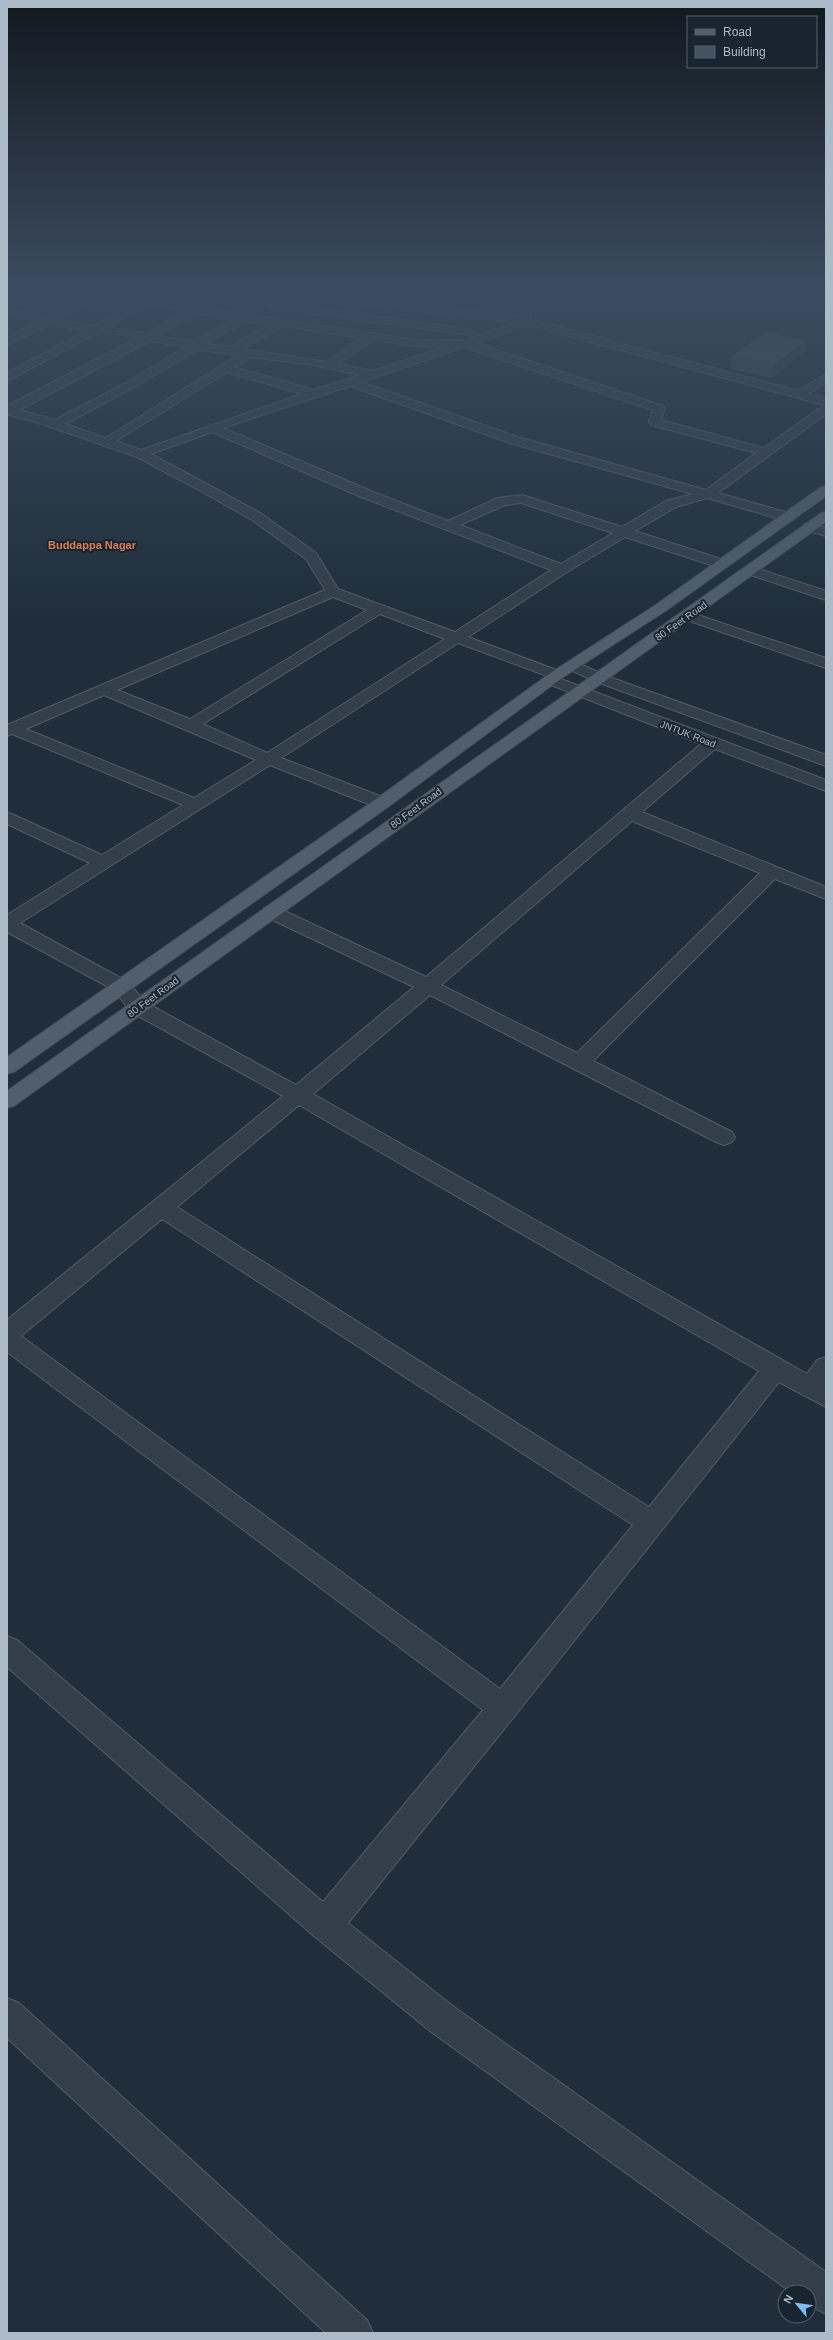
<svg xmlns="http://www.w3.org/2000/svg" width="833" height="2340" font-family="Helvetica,sans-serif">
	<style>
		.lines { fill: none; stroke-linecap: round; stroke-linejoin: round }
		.minor-casing { stroke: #505d68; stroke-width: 2 }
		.major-casing { stroke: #3f4b57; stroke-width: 2 }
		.minor { fill: #323f4a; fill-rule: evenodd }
		.major { fill: #505f6b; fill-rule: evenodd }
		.wall { fill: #394854 }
		.shaded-wall { fill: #2e3b45 }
		.building { fill: #425462; stroke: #2e3b45 }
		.labels { text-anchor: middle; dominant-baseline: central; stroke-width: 4; stroke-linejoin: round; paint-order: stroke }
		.far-street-label { font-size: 10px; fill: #adbac7; stroke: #18242f }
		.far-neighbourhood-label { font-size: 11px; font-weight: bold; fill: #dd7d52; stroke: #18242f }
	</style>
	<rect width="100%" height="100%" fill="#1f2e3a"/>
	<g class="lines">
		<defs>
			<path id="minor" d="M13,295h13l-19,10v-7z
				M87,295h32l22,4 11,-2v3l40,6 18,-11h12l-18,13 212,32 47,1 52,-18 -197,-25 -5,-3h28l179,22 1,-11 6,-11h10l-6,11 -1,13 268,72 28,-17v8l-17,12 17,4v16l-108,79 75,21 2,3 -2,3h-10l-76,-22 -31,9 -41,24 92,30 2,3 -2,3h-10l-92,-30 -58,35 -99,65 94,35 3,3 -4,4 265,101v11l-111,-42 -73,63 184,75v12l-51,-20 -182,182 139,71 3,5 -3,5 -8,3 -8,-3 -286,-147 -117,99 494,280 10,-14 9,-3v50l-47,-25 -266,336 -165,205 106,84 372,265v42l-17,-9v-13h-18l-361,-261 -116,-95 -307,-269v-31l10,4 306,262 160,-192 -476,-358v-32l276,-224 -152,-84 -17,-22 -107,-58v-17l83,-52 -83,-39v-12l95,43 81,-50 -171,-71 -5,2v-11l318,-135 -19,-31 -54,-39 -55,-31 -60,-32 -92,-32 -38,-11v-8l131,-68 -37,-7 -94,50v-8l79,-42 -37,-7 -42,21v-7l30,-17 -30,-6v-6l39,8zM98,297l34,6 -38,23 -37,-7zM144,305l40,6 -37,23 -38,-7zM196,313l38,6 -40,23 -36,-6zM245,321l25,3 -40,23 -23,-3zM528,325l267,72 29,8 -60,43 -103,-28 4,-12 -2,-2 -187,-63zM282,326l79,12 -34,24 -84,-13zM373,340l43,6 28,1 -71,24 -35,-7zM150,341l36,6 -60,36 -71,37 -36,-10zM464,347l189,63 -4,12 2,3 105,28 -50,37 -188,-53 -157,-55zM198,350l40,5 -132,83 -41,-14 69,-37zM251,357l56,7 53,11 -46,15 -80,-23zM227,372l75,22 -161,56 -25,-9zM350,386l160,57 183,51 -27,7 -44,26 -100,-32 -25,3 -49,23 -77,-30 -148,-63zM212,432l149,65 190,73 -96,62 -117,-43 -22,-36 -54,-39 -111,-60zM521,503l92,30 -52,31 -101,-39 45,-20zM333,597l34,13 -177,109 -73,-29zM380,614l65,25 -178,114 -64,-29zM458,643l89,33 -4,4 3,3 155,61 -275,233 -148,-69 -7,-2 -7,2 -2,4 2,4 150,71 -118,98 -151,-83 -17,-20 -108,-59 250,-158 106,42h12l3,-4 -3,-4 -107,-41zM104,695l152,65 -62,38 -168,-69zM632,821l128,52 -183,180 -136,-68zM299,1105l460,266 -110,136 -472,-300zM162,1219l471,306 -133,164 -479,-353z
				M274,303l196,26 5,3 -5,3 -200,-27 -1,-2z
				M810,523l16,5v8l-21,-6 -2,-3 2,-3z
				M750,566l76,25v9l-81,-27 -2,-3z
				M689,612l137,46v10l-142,-49 -2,-3z
				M572,660l32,15 222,80v11l-232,-85 -27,-13 -3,-3z
				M7,1998l12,5 348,317 6,13h-47l-319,-295z"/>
			<path id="major" d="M826,486v10l-159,114 -105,68 -174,129 -374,265 -7,2v-17l369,-258 176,-127 105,-68 164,-117z
				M826,512v10l-812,584 -7,2v-17l814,-578z"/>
		</defs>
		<use href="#minor" class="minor-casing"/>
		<use href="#major" class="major-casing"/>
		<use href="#minor" class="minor"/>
		<use href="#major" class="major"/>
	</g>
	<path class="wall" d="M807,340l-2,12 -33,26 -42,-9 1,-13z"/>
	<path class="shaded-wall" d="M807,340l-2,12 -33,26 2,-13z"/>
	<path class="building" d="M766,332l41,8 -33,25 -43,-9z"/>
	<linearGradient id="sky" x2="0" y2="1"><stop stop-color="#111920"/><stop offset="0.47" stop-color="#3c4c60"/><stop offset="1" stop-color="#3c4c60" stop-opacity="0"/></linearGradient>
	<rect width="833" height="622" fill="url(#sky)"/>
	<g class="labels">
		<g class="far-street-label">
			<text transform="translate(681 621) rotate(-35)">80 Feet Road</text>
			<text transform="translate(688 734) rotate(21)">JNTUK Road</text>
			<text transform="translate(416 808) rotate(-36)">80 Feet Road</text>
			<text transform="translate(153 997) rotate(-36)">80 Feet Road</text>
		</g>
		<g class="far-neighbourhood-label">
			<text x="92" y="545">Buddappa Nagar</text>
		</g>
	</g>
	<rect width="833" height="2340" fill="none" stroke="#adbac7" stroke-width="16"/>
	<rect x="687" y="16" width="130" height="52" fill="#18242f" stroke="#54606c"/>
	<rect x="695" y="29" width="20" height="6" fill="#505f6b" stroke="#54606c"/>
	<text x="723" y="36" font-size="12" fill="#adbac7">Road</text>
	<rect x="695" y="46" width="20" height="12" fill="#425462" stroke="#54606c"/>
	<text x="723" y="56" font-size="12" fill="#adbac7">Building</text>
	<g transform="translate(797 2304) rotate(299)"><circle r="19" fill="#18242f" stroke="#54606c"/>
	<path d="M0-3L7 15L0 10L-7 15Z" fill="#7abeff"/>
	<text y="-6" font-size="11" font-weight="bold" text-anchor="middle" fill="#adbac7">N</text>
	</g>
</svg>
